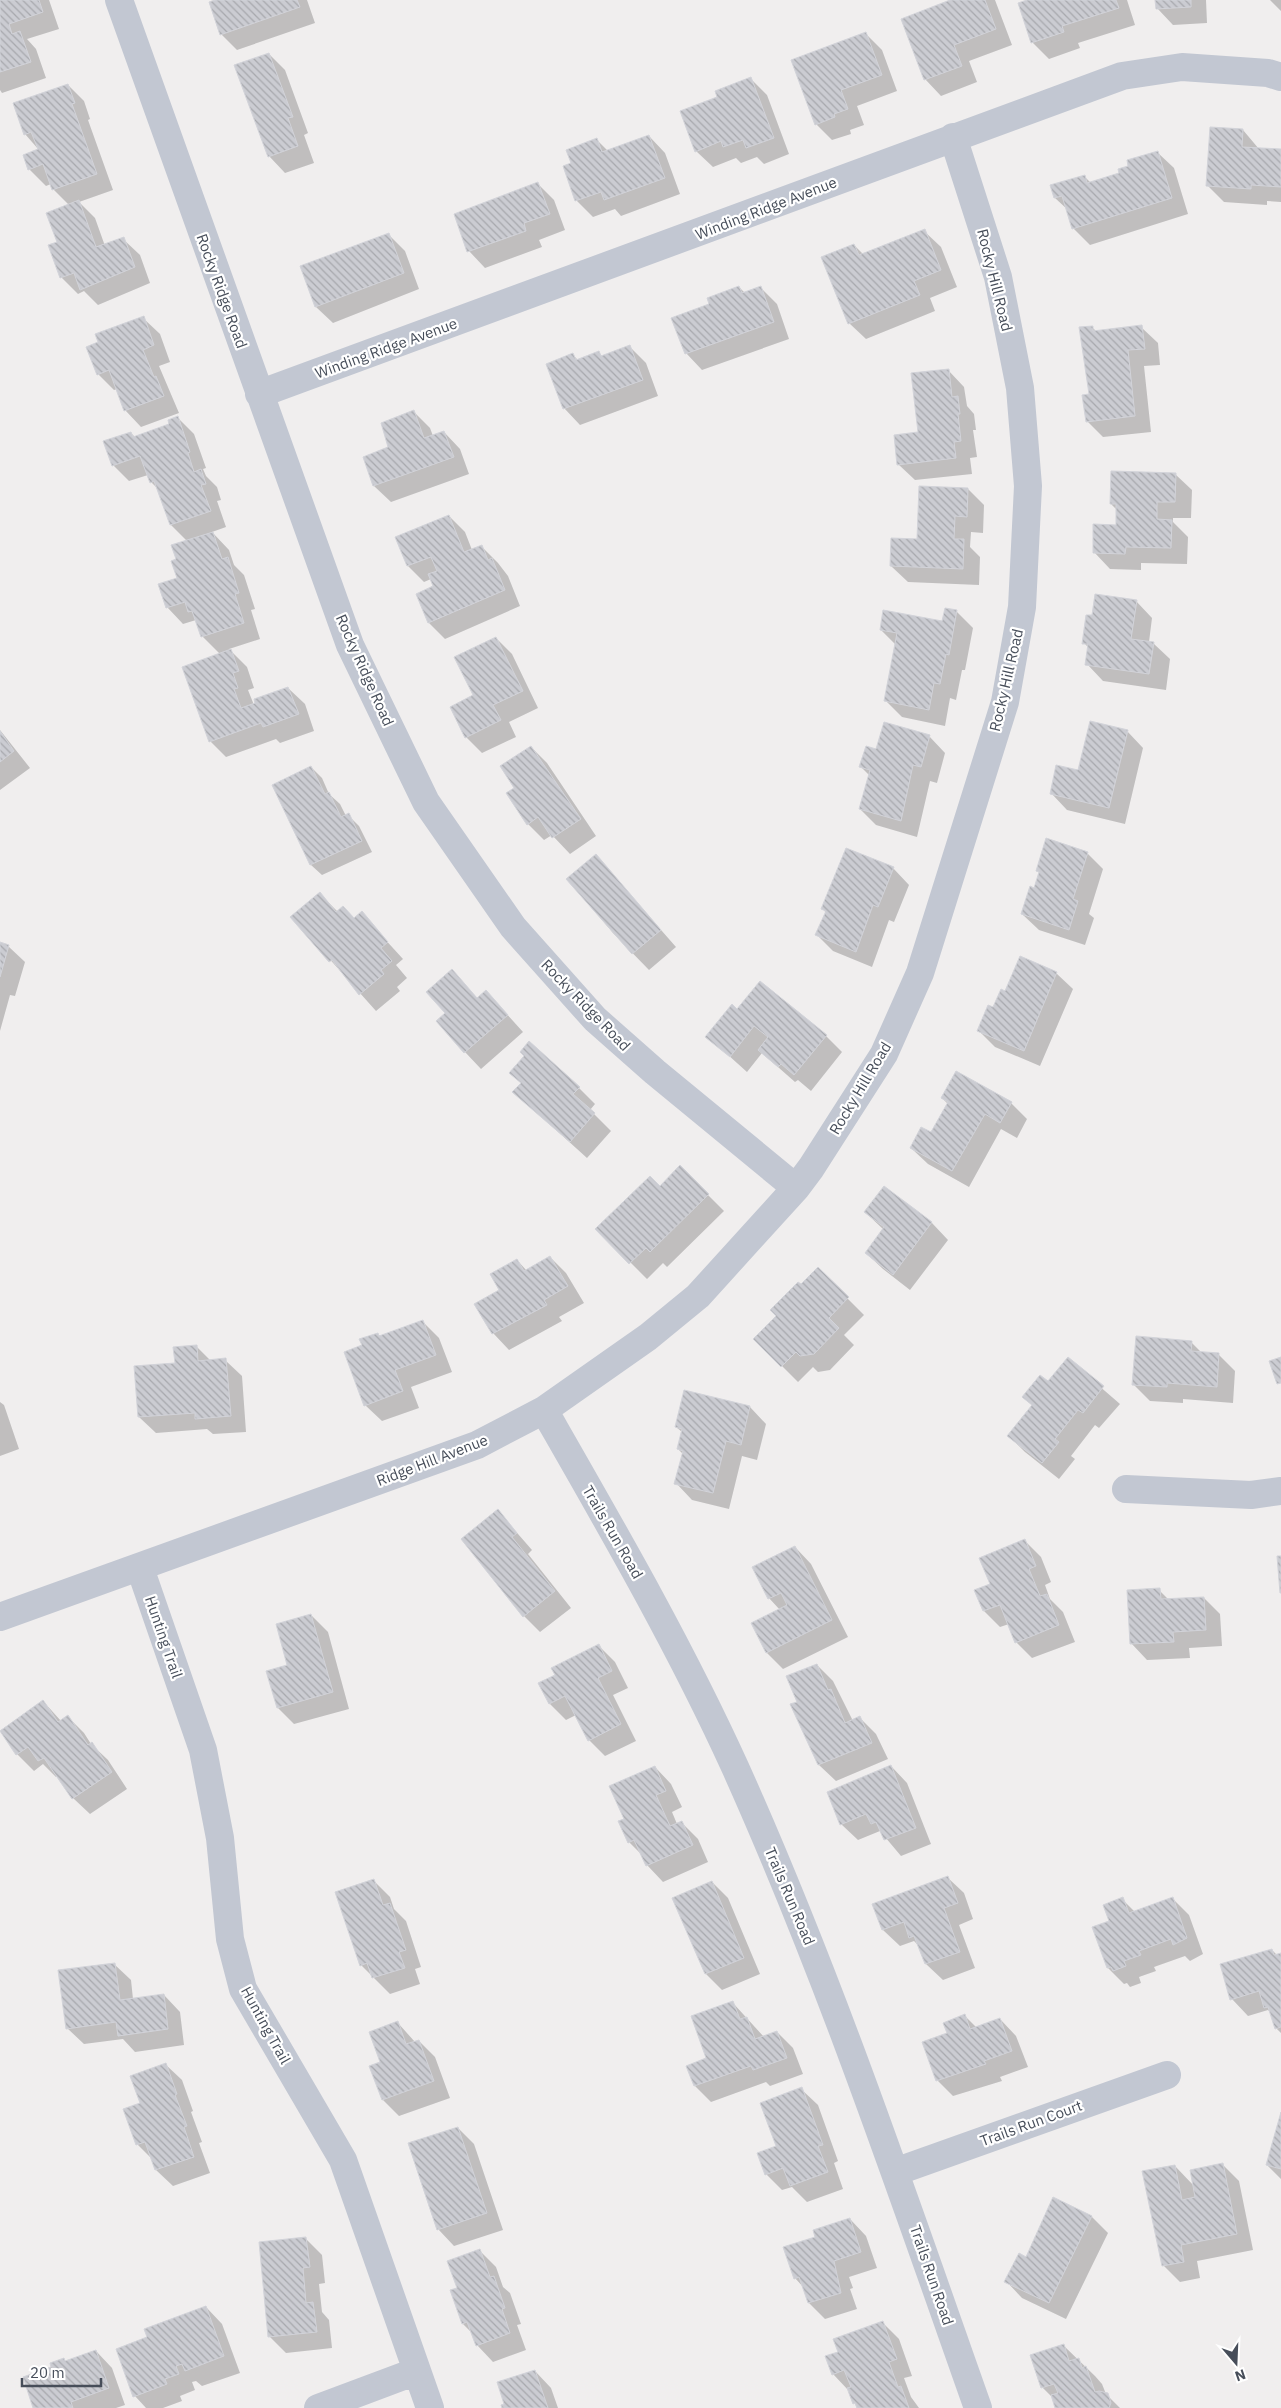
<svg xmlns="http://www.w3.org/2000/svg" width="1281" height="2408" font-family="'IBM Plex Sans',sans-serif">
	<style>
		.shadow { fill: #0003 }
		.building { fill: url(#building-back-hatch); stroke: #d2d3d9 }
		.lines { fill: none; stroke-linecap: round; stroke-linejoin: round }
		.minor { stroke: #c2c7d2; stroke-width: 28 }
		.labels { text-anchor: middle; dominant-baseline: central; stroke-width: 4.5; stroke-linejoin: round; paint-order: stroke }
		.street-label { font-size: 15px; fill: #474e5a; stroke: #fff }
	</style>
	<defs>
		<pattern id="building-back-hatch" width="6" height="6" patternUnits="userSpaceOnUse" patternTransform="scale(1.25)"><rect width="6" height="6" fill="#cbccd2"/><path d="M-1 5l2 2M0 0l6 6M5-1l2 2" fill="none" stroke="#a7a8ad"/></pattern>
	</defs>
	<rect width="100%" height="100%" fill="#f0eeee"/>
	<path class="shadow" d="M0,0h49l10,29 -32,10 9,10 10,29 -44,15 -2,-3z
		M218,0h89l8,23 -78,27 -16,-16z
		M954,0h41l17,45 -43,16 8,21 -36,14 -16,-17z
		M1031,0h96l8,25 -57,18 2,5 -31,11 -17,-17z
		M1156,0h50l1,23 -34,2 -16,-17z
		M1270,0h11v11z
		M866,34l16,16 15,41 -40,15 7,19 -14,5 1,4 -19,6 -16,-16z
		M269,54l16,16 23,63 -4,2 10,28 -29,10 -16,-17z
		M751,79l16,16 22,59 -25,10 -7,-7 -16,6 -5,-5 -23,9 -17,-16 23,-53z
		M68,85l16,16 6,18 -2,1 25,70 -34,12 16,16 10,28 18,-7 17,16 10,28 -52,22 -14,-14 -6,3 -17,-17 -3,-34 11,-38 -16,-16 -2,-5 -5,2 -17,-17 10,-19 -14,-16z
		M1243,130l16,19 22,1v52l-14,-1v4l-43,-3 -16,-16z
		M649,136l16,17 15,41 -59,22 -6,-7 -22,8 -16,-16 -13,-34 8,-3 25,-24 11,11z
		M1157,152l17,16 14,46 -98,31 -17,-17 -5,-18 -13,-12 29,-22 7,7 30,-9z
		M538,184l16,16 11,30 -26,10 3,7 -57,21 -16,-17z
		M924,231l17,16 16,40 -27,11 5,13 -69,28 -17,-16 5,-78 10,10z
		M389,235l16,16 14,38 -86,34 -17,-16 -14,-41z
		M739,287l6,6 15,-6 17,17 12,35 -87,31 -16,-17 24,-48z
		M143,318l17,16 10,28 -11,4 20,47 -38,14 -16,-17 -8,-21 -3,1 -16,-16 2,-31z
		M1092,327l5,5 44,-5 17,16 2,22 -16,1 7,66 -48,5 -16,-16 4,-26z
		M630,347l16,16 12,33 -78,29 -16,-17 9,-53 6,6 20,-8 4,4z
		M948,370l16,17 3,19 7,8 2,16h-3l4,27 -7,1 2,16 -57,6 -17,-16 21,-31z
		M414,412l16,16 3,8 11,-4 16,17 9,25 -78,28 -17,-16 -10,-28 26,-10z
		M178,418l16,16 12,34 -3,1 3,7 11,11 4,13 -4,1 9,26 -14,5 17,18 5,15 10,10 11,34 -4,1 9,29 -31,10 18,18 7,21 -6,2 6,15 34,-17 17,16 9,27 -34,12 -4,-4 -50,18 -16,-16 10,-87 -18,-18 -6,-16 -13,4 -16,-17 11,-28v-19l9,-19 -16,-16 -12,-35 -8,-8 -3,-7 -19,6 -16,-16 18,-32 5,5 35,-13z
		M1175,474l17,16 -1,28h-18v4l15,15 -1,27 -46,-1v7l-31,-1 -16,-17 23,-26v-16l-6,-6z
		M968,489l16,16 -1,28 -12,-1 -1,15 10,10 -1,28 -71,-3 -17,-16z
		M449,516l16,16 7,18 10,-3 16,16 10,13 12,30 -75,33 -16,-16 -12,-29 18,-7 -4,-8 -7,3 -16,-16 -12,-29z
		M1136,601l16,17 -3,24 4,1 17,16 -4,31 -63,-9 -16,-17 2,-16 -5,-5 9,-26z
		M957,612l16,16 -8,42h-3l-6,30 -6,-2 -5,28 -43,-9 -16,-16 10,-56 -15,-15 62,-7z
		M496,638l16,16 26,54 -29,14 7,15 -34,16 -16,-16 9,-41z
		M0,730l30,38 -30,22z
		M1127,731l16,17 -18,76 -58,-14 -16,-17z
		M929,736l16,17 -8,30 -7,-2 -13,56 -41,-12 -16,-16 9,-34 -8,-8 16,-16z
		M531,747l16,16 49,73 -26,18 -18,-19 -8,5 -16,-16 -12,-36z
		M311,767l11,11 7,16 11,10 6,12 2,-1 11,11 13,26 -50,23 -11,-10 -38,-80z
		M1087,853l16,16 -14,45 5,4 -9,27 -46,-15 -17,-16 13,-25 5,-16 -3,-3z
		M596,856l80,91 -27,23 -36,-37 -45,-54z
		M893,868l16,17 -15,37 -5,-2 -17,47 -39,-16 -16,-16 9,-22 -3,-4z
		M319,893l19,19 16,7 7,-6 42,46 -7,6 11,13 -10,9 3,4 -24,20 -84,-94z
		M0,944l8,2 17,16 -10,34 -5,-1 -10,36z
		M452,971l26,28 8,-8 37,41 -42,37 -16,-17 -18,-39z
		M1056,973l17,16 -33,77 -45,-19 -16,-16 27,-38z
		M760,982l66,54 16,16 -31,39 -13,-11 -3,2 -33,-29 -15,19 -40,-36 31,-25z
		M579,1088l16,16 -5,6 21,21 -24,27 -73,-66z
		M942,1098l69,5 16,16 -10,19 -16,-9 -32,58 -41,-23 -17,-16 20,-14 17,-30z
		M680,1167l44,44 -57,56 -4,-4 -16,16 -50,-50 63,-42z
		M884,1188l48,35 16,17 -38,50 -27,-21 -17,-16 18,-23 -19,-18z
		M550,1257l16,16 18,30 -25,14 3,4 -53,29 -16,-17 7,-43 17,-30 10,11z
		M818,1269l46,46 -20,20 10,10 -24,25 -12,2 -5,-5 -15,15 -43,-43 23,-23 23,-30z
		M422,1321l17,17 13,34 -41,15 8,21 -37,13 -17,-16 -2,-59 15,-12 3,3z
		M1191,1342l11,11 17,2 16,16 -2,32 -50,-4v4l-33,-2 -17,-17z
		M196,1346l15,15 14,-1 17,16 4,56 -33,2 -6,-5 -51,4 -17,-16 37,-53z
		M1068,1359l52,45 -21,24 -4,-3 -24,31 4,3 -16,20 -34,-27 -16,-16 24,-30 -10,-9 25,-14z
		M0,1402l4,3 15,44 -19,7z
		M750,1407l16,17 -9,36 -15,-4 -13,53 -37,-9 -16,-17 7,-29 -5,-5 4,-17 -6,-5z
		M498,1511l34,39 -4,4 43,54 -31,24 -16,-16z
		M1025,1541l16,16 10,25 -6,3 5,14 13,13 12,30 -43,16 -16,-16 -7,-18 -9,3 -16,-16 -8,-21 15,-6z
		M795,1547l16,17 37,73 -65,32 -16,-16 13,-43 -11,-12z
		M1159,1590l10,10 35,-2 16,16 2,32 -33,2 1,10 -43,2 -16,-17z
		M311,1615l17,17 21,77 -55,15 -16,-16 11,-42z
		M599,1646l16,16 13,26 -15,7 23,46 -31,15 -16,-16 -13,-25 -10,5 -16,-16 7,-29z
		M817,1665l16,16 20,40 7,-3 16,16 12,25 -52,22 -17,-16 -27,-60 7,-3z
		M43,1701l18,20 7,-4 16,16 7,11 17,16 19,29 -37,25 -17,-16 -15,-23 -2,2 -13,-13 -9,7 -17,-17 -16,-24z
		M891,1766l16,17 24,61 -30,12 -21,-25 -22,9 -17,-16z
		M655,1767l16,17 11,23 -10,5 5,12 4,-2 17,17 10,23 -45,20 -16,-17 -5,-10 -13,-13 -4,-23z
		M947,1877l17,16 9,26 -14,6 16,43 -32,12 -17,-16 -6,-17 -6,-6 -14,5 -17,-16 -9,-26z
		M374,1881l16,16 4,12 12,12 15,46 -6,2 5,15 -30,10 -29,-29z
		M712,1882l16,16 32,76 -38,16 -16,-16z
		M1172,1898l17,17 14,39 -13,7 -5,-5 -31,11 2,4 -17,6 2,6 -11,4 -3,-4 -3,1 -16,-16 2,-47 12,-22 13,13z
		M1272,1950l5,5 4,-1v79l-5,-5 -5,-15 -3,-3 -20,6 -16,-17z
		M114,1964l17,16 2,19 31,-4 16,17 4,33 -49,7 -12,-13 -39,5 -17,-16z
		M733,2003l31,34 13,-5 16,16 10,26 -33,12 -4,-4 -55,20 -16,-16z
		M964,2015l13,13 23,-9 16,17 12,31 -28,10 2,4 -49,15 -16,-16 11,-46z
		M398,2023l17,19 4,-1 16,16 15,41 -51,18 -16,-16 -2,-37z
		M165,2064l17,16 11,31 -2,1 11,30 -3,1 11,30 -37,13 -17,-16 -3,-10 -16,-16 5,-40z
		M801,2089l17,16 20,56 -4,2 9,26 -36,13 -15,-15 -10,3 -16,-16z
		M1281,2117v62l-14,-14z
		M458,2128l16,16 29,86 -49,16 -16,-17z
		M1223,2165l16,16 14,69 -56,11 3,17 -20,4 -16,-16 11,-100 19,20z
		M1053,2198l39,19 16,16 -42,86 -44,-21 -16,-17 21,-23z
		M850,2219l16,17 11,32 -28,9 4,11 -3,1 7,20 -32,10 -16,-16 -5,-15 -9,-10 22,-41z
		M306,2239l16,16 3,28 -6,1 3,28 7,8 3,28 -46,5 -16,-16 -10,-94z
		M479,2250l17,17 7,20 7,6 11,31 -4,1 9,25 -33,12 -16,-17 -5,-12 -9,-9 -12,-33 8,-2z
		M206,2307l16,17 18,49 -38,13 -6,-5 -4,1 3,8 -15,6 2,5 -19,7h-17l-11,-12 13,-58z
		M883,2323l16,16 13,37 -8,2 7,19 8,11h-62l-8,-17 -16,-17 7,-22z
		M1064,2346l31,30 7,8 4,10 14,14h-63l-3,-9 -12,-12z
		M96,2351l16,17 13,37 -9,3h-81l18,-40 11,-8 2,2z
		M535,2371l16,17 7,20h-55z"/>
	<path class="building" d="M0,0h39l4,12 -34,12 3,10 8,-3 11,31 -31,10z
		M215,0h82l3,7 -80,28 -11,-33z
		M950,0h35l11,29 -42,16 8,21 -38,14 -23,-61z
		M1027,0h89l3,8 -57,18 2,6 -33,11 -13,-40z
		M1155,0h36v7l-35,2z
		M866,32l16,43 -41,15 7,19 -14,5 1,3 -20,8 -24,-65z
		M269,53l24,64 -5,1 10,28 -30,11 -34,-92z
		M751,77l23,61 -28,10 -3,-8 -20,7 -2,-6 -26,11 -15,-41 37,-14 -2,-6z
		M68,84l7,19 -3,1 25,70 -45,16 -9,-26 -15,6 -5,-15 15,-6 -7,-17 -7,3 -11,-32z
		M1210,127l33,2 -1,18 39,2v38l-30,-2v4l-45,-3z
		M649,135l16,43 -61,22 -3,-8 -26,9 -12,-35 8,-3 -5,-13 31,-12 5,14z
		M1158,151l14,47 -100,31 -10,-33 -8,2 -4,-13 35,-10 2,8 32,-10 -1,-4 10,-3 -1,-6z
		M538,182l12,32 -26,9 2,8 -59,21 -13,-38z
		M79,200l17,47 28,-10 11,30 -55,23 -6,-17 -14,5 -12,-33 9,-3 -11,-29z
		M925,229l16,41 -27,11 6,14 -72,29 -27,-67 33,-13 5,11z
		M389,233l15,40 -89,34 -15,-41z
		M739,286l3,7 19,-7 13,36 -89,32 -14,-36 38,-14 -2,-6z
		M144,316l10,29 -11,5 11,27 2,-1 8,20 -40,15 -15,-41 -12,5 -11,-28 12,-5 -3,-8z
		M1142,325l3,24 -17,1 7,66 -49,6 -4,-27 7,-1 -10,-67 14,-1v5z
		M630,345l13,35 -80,29 -17,-45 27,-11 3,7 23,-9 2,5z
		M949,369l3,28 6,-1 2,18h-2l3,27 -7,1 2,16 -59,7 -3,-30 24,-3 -7,-59z
		M414,410l10,28 20,-7 10,26 -81,29 -10,-29 25,-10 -7,-24z
		M178,416l12,36 -2,1 6,19 7,-3 5,15 -5,1 10,26 -41,14 -16,-44 -4,2 -10,-27 -28,10 -9,-25 28,-9 2,5 36,-13 -1,-4z
		M1111,471l65,2 -1,29h-18v17l15,1 -1,28 -45,-1 -1,7 -32,-1v-29l23,1v-21h-6z
		M919,486l49,2 -1,29 -12,-1 -1,23h10l-1,30 -73,-3 1,-28 26,1z
		M449,515l15,37 18,-7 6,15 4,-2 13,32 -77,33 -12,-29 17,-8 -5,-12 9,-3 -6,-14 -24,9 -12,-29z
		M213,532l9,27 6,-2 11,36 -4,1 9,29 -43,14 -9,-26 -4,1 -3,-10 -19,6 -8,-24 19,-6 -6,-17 5,-2 -5,-14z
		M1095,594l42,6 -6,39 23,3 -5,32 -64,-9 3,-21h-6l4,-29h6z
		M945,608l12,2 -8,45 -3,-1 -6,30 -6,-1 -5,27 -45,-9 13,-68 -17,-3 3,-20 59,11z
		M496,637l27,54 -30,14 8,15 -36,18 -15,-31 23,-12 -19,-38z
		M231,649l8,22 -6,2 5,15 -4,1 7,19 14,-5 -1,-4 34,-12 11,27 -36,13 -2,-4 -52,19 -27,-75z
		M1090,721l38,9 -19,78 -59,-14 6,-29 22,5z
		M884,722l46,13 -9,32 -8,-2 -12,56 -42,-12 11,-39 -11,-3 7,-21 10,3z
		M0,731l14,20 -14,11z
		M531,746l50,73 -29,19 -14,-21 -11,8 -21,-32 8,-5 -14,-22z
		M311,766l14,28 4,-2 12,25 8,-4 13,28 -52,24 -38,-80z
		M1046,838l42,14 -15,47 5,2 -9,29 -48,-16 9,-28 4,2 5,-16 -3,-1z
		M846,848l48,19 -16,40 -5,-2 -17,47 -41,-17 11,-24 -5,-2z
		M596,854l65,76 -29,24 -66,-75z
		M320,892l16,20 7,-6 11,12 8,-7 26,31 -7,6 11,13 -11,9 3,4 -25,21 -27,-35 -3,2 -39,-45z
		M0,942l9,3 -9,32z
		M1020,956l37,16 -33,79 -47,-20 11,-26 5,2 8,-18 4,2z
		M452,969l25,29 9,-8 22,25 -44,38 -28,-32 9,-8 -19,-21z
		M760,981l67,54 -33,40 -13,-11 -3,3 -20,-17 10,-13 -14,-11 -24,31 -25,-20 27,-33 5,5z
		M529,1041l51,46 -7,7 22,19 -25,29 -58,-50 9,-9 -12,-10 15,-17 -4,-4z
		M956,1071l56,31 -12,21 -15,-9 -33,57 -42,-23 11,-21 10,5 17,-30 -7,-4z
		M680,1165l29,29 -59,58 -4,-4 -17,16 -34,-35 55,-53 10,10z
		M884,1186l48,36 -39,53 -28,-22 19,-26 -20,-15z
		M550,1256l18,30 -24,14 3,5 -55,29 -18,-30 25,-14 -9,-16 27,-15 7,12z
		M818,1267l31,30 -20,21 10,10 -25,26 -14,2 -4,-4 -15,15 -28,-28 23,-23 -6,-6 28,-28 3,2z
		M423,1320l13,35 -41,15 8,21 -39,15 -20,-54 18,-7 -3,-6 19,-6 1,3z
		M1136,1336l56,5 -1,10 28,2 -2,34 -50,-4v4l-35,-2z
		M197,1345l1,16 28,-3 5,58 -36,3v-6l-57,4 -4,-51 41,-3 -2,-16z
		M1068,1357l36,29 -21,27 -5,-3 -23,29 4,3 -17,21 -35,-27 25,-31 -10,-8 18,-22 8,6z
		M1281,1357v26l-4,1 -8,-23z
		M684,1390l66,16 -9,39 -15,-4 -13,52 -39,-9 9,-33 -6,-2 5,-20 -7,-2z
		M498,1509l19,24 -5,4 43,54 -32,26 -62,-78z
		M1025,1539l11,27 -7,3 11,27 7,-2 12,31 -44,18 -15,-38 -17,6 -9,-21 16,-6 -11,-26z
		M795,1546l37,74 -66,33 -15,-30 36,-18 -6,-12 -13,6 -16,-32z
		M1277,1556h4v37h-1z
		M1160,1588l1,11 43,-2 2,33 -33,2 1,10 -44,2 -3,-54z
		M311,1614l22,78 -56,16 -11,-37 21,-6 -11,-41z
		M599,1644l13,27 -14,7 23,46 -33,17 -23,-45 -16,8 -11,-21 17,-8 -4,-7z
		M817,1664l11,26 3,-1 14,34 15,-7 12,27 -54,22 -28,-61 7,-2 -11,-26z
		M43,1700l15,22 10,-7 20,30 4,-3 20,30 -40,27 -28,-41 -6,3 -10,-14 -12,8 -16,-24z
		M891,1765l25,63 -32,12 -8,-18 -5,2 -5,-10 -26,11 -13,-33z
		M655,1766l11,25 -10,4 14,31 12,-5 11,24 -47,21 -12,-26 -6,3 -10,-22 6,-2 -15,-33z
		M948,1876l10,27 -14,5 16,44 -35,12 -11,-28 -5,2 -5,-16 -22,8 -10,-26z
		M374,1879l9,26 7,-2 16,47 -7,2 6,16 -33,10 -5,-15 -7,3 -25,-74z
		M712,1881l32,77 -39,16 -33,-76z
		M1123,1897l6,16 44,-16 14,41 -14,7 -2,-6 -32,12 2,4 -17,6 2,5 -13,5 -2,-4 -4,1 -15,-41 17,-6 -6,-16z
		M1272,1949l2,6 7,-2v74l-6,2 -7,-22 -4,1 -5,-17 -29,9 -10,-36z
		M115,1963l5,37 44,-6 4,35 -50,7 -2,-14 -50,7 -8,-59z
		M733,2001l7,18 7,-2 8,22 22,-8 10,27 -34,12 -2,-4 -57,20 -8,-20 20,-8 -15,-42z
		M965,2014l5,15 30,-11 12,33 -28,10 2,3 -50,17 -14,-39 25,-9 -4,-10z
		M398,2021l8,23 13,-4 15,41 -52,19 -13,-34 11,-4 -11,-30z
		M166,2063l11,31 -2,1 12,31 -3,1 10,30 -39,13 -10,-28 -9,3 -13,-36 17,-6 -10,-27z
		M802,2087l21,58 -5,1 10,26 -38,14 -7,-18 -18,7 -8,-22 19,-7 -16,-43z
		M1281,2112v57l-15,-4z
		M458,2127l29,86 -50,17 -29,-87z
		M1223,2163l14,71 -56,11 3,17 -22,4 -20,-95 33,-6 7,35 13,-3 -5,-27z
		M1053,2197l39,19 -43,87 -45,-21 15,-29 7,4z
		M850,2218l11,34 -27,9 7,32 -33,10 -9,-26 -5,2 -11,-32 32,-10 -2,-7z
		M306,2237l4,30 -7,1 3,35 7,-1 4,30 -49,5 -9,-95z
		M480,2249l10,28 4,-1 11,32 -3,1 8,24 -34,13 -9,-24 -5,2 -12,-34 7,-2 -10,-27z
		M206,2306l18,50 -39,15 -3,-7 -6,2 3,8 -14,5 2,5 -34,13 -17,-48 31,-12 -3,-8z
		M883,2321l14,38 -8,3 9,25 3,-1 8,22h-52l-2,-5 -2,1 -6,-16 4,-1 -7,-17 -12,5 -7,-19 13,-4 -5,-13z
		M1064,2344l5,17 10,-3 3,10 4,-2 9,26 4,-1 9,2 3,10 -2,5h-54l-4,-13 7,-2 -4,-9 -13,4 -11,-33z
		M96,2350l13,38 -38,14 2,6h-40l-10,-31 28,-10 -1,-4 14,-5 1,3z
		M535,2370l13,38h-46l-1,-3 3,-1 -7,-22z"/>
	<g class="lines">
		<path class="minor" d="M119,0l231,645 76,157 87,125 82,92 60,53 141,116
			M259,394l863,-318 60,-9 86,6 13,4
			M544,1410c67,117 135,234 191,357 94,209 167,426 243,641
			M1126,1489l125,6 30,-4
			M140,1568l63,182 17,88 10,101 13,50 100,171 87,248
			M0,1617l477,-172 67,-35 104,-73 50,-41 98,-108 15,-20 73,-114 36,-81 85,-271 17,-95 6,-121 -8,-98 -22,-111 -45,-140
			M895,2172l272,-97
			M318,2408l99,-37"/>
	</g>
	<g class="labels">
		<g class="street-label">
			<text transform="translate(766 208) rotate(-21)">Winding Ridge Avenue</text>
			<text transform="translate(995 280) rotate(76)">Rocky Hill Road</text>
			<text transform="translate(222 291) rotate(70)">Rocky Ridge Road</text>
			<text transform="translate(386 348) rotate(-20)">Winding Ridge Avenue</text>
			<text transform="translate(365 670) rotate(66)">Rocky Ridge Road</text>
			<text transform="translate(1006 680) rotate(-77)">Rocky Hill Road</text>
			<text transform="translate(586 1005) rotate(46)">Rocky Ridge Road</text>
			<text transform="translate(860 1088) rotate(-59)">Rocky Hill Road</text>
			<text transform="translate(432 1460) rotate(-21)">Ridge Hill Avenue</text>
			<text transform="translate(613 1532) rotate(60)">Trails Run Road</text>
			<text transform="translate(164 1637) rotate(71)">Hunting Trail</text>
			<text transform="translate(790 1896) rotate(67)">Trails Run Road</text>
			<text transform="translate(266 2025) rotate(61)">Hunting Trail</text>
			<text transform="translate(1031 2123) rotate(-20)">Trails Run Court</text>
			<text transform="translate(932 2275) rotate(71)">Trails Run Road</text>
		</g>
	</g>
	<g transform="translate(1236 2363) rotate(161)" stroke="#ffffff" stroke-width="4" paint-order="stroke">
	<path d="M0-4L9 19L0 12L-9 19Z" fill="#474e5a"/>
	<text y="-8" font-size="14" font-weight="bold" text-anchor="middle" fill="#474e5a">N</text>
	</g>
	<path d="M22 2378v8h79v-8" fill="none" stroke="#474e5a" stroke-width="2.5"/>
	<text x="30" y="2378" font-size="15" fill="#474e5a" stroke="#ffffff" stroke-width="4" paint-order="stroke">20 m</text>
</svg>
